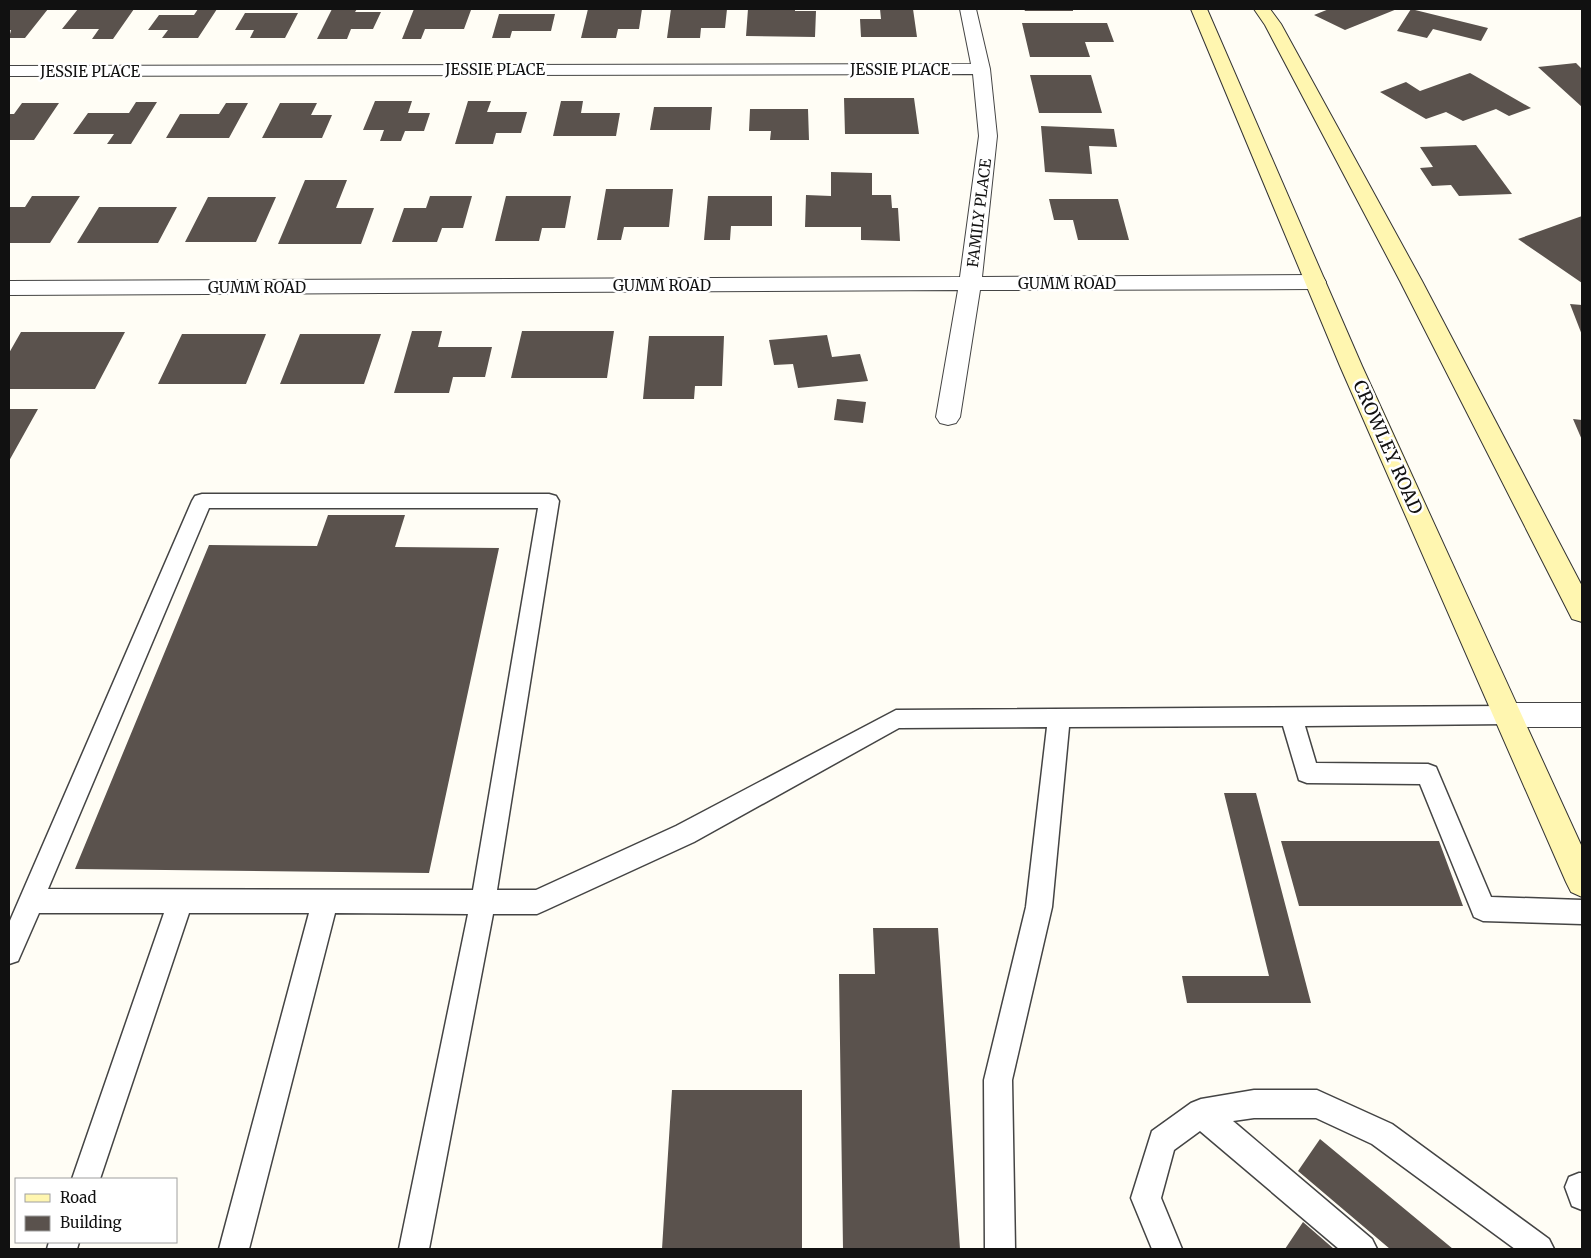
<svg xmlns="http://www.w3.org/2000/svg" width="1591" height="1258" font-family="Merriweather,serif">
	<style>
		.building { fill: #5a524d }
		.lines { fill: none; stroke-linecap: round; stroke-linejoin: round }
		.lane-casing { stroke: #444; stroke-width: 3 }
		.street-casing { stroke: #444; stroke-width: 2 }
		.secondary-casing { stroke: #333; stroke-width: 2 }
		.lane { fill: #fff; fill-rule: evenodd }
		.street { fill: #fff; fill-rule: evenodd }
		.secondary { fill: #fff6b0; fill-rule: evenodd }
		.labels { text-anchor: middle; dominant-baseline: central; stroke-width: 5; stroke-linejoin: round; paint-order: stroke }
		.far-street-label { font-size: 15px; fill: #111; stroke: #fff }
		.street-label { font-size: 18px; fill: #111; stroke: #fff }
	</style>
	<rect width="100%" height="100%" fill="#fffdf5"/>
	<path class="building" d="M9,9h39l-23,29h-16l2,-8h-2z
		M78,9h56l-21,30h-21l7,-10h-37z
		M198,9h19l-19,29h-36l6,-8h-20l11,-15h35z
		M332,9h25l-2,3h26l-8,17h-22l-4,10h-30z
		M414,9h34l23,1 -7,19h-39l-4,10h-19z
		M588,9h54l-3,20h-21l-2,9h-35z
		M671,9h56l-2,19h-24l-1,10h-33z
		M748,9h47v2h21l-1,26 -69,-1z
		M880,9h33l4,28h-56l-1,-18h21z
		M1024,9h49v2h-48z
		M1329,9h68l-52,21 -31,-15z
		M1411,9l77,19 -7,13 -48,-12 -6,9 -30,-7z
		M245,13h53l-13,25h-35l4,-8h-19z
		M499,14h56l-4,17h-39l-2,7h-18z
		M1022,23h85l7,19h-29l5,15h-60z
		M1576,63l6,6v38l-44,-40z
		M1470,73l61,35 -22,8 -13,-7 -33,12 -17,-9 -20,7 -46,-27 26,-10 14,9z
		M1030,75h61l11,38h-63z
		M844,98h70l5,36h-74z
		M375,101h37l-4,12h22l-6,18h-19l-4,10h-21l4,-11h-21z
		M468,101h23l-4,11h40l-6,21h-25l-3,11h-38z
		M561,101h22l-2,12h39l-4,23h-63z
		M136,102h21l-26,42h-24l7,-10h-41l15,-21h41z
		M22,103h37l-25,37h-25v-26h5z
		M226,103h22l-19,35h-63l14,-24h39z
		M280,103h37l-6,12h21l-10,23h-60z
		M654,107h58l-2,23h-60z
		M750,109h58l1,31h-39l1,-9h-22z
		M1041,126l73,3 3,18 -28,-1 3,28 -47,-2z
		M1476,145l36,49 -53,2 -8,-11 -19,1 -12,-18 13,-1 -13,-20z
		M831,172l41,1v22h19l1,13h6l2,33 -39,-1v-13h-56l1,-32 25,1z
		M305,180h42l-11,28h38l-13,36h-83z
		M606,189h67l-4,38h-45l-3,13h-24z
		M32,196h48l-30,47h-41v-36h16z
		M430,196h42l-9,32h-21l-5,14h-45l12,-34h22z
		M506,196h65l-6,32h-23l-3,13h-44z
		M708,196h64v30h-41l-1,14h-26z
		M208,197h68l-20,45h-71z
		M1049,199h69l11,41h-51l-5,-20h-19z
		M99,207h78l-19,36h-81z
		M1582,216v67l-64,-44z
		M1570,304l12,1v30z
		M412,331h30l-4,16h54l-7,30h-32l-4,16h-55z
		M522,331h92l-7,47h-96z
		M21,332h104l-30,57h-86v-36z
		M182,334h84l-20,50h-88z
		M300,334h81l-17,50h-84z
		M827,335l5,22 28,-3 8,27 -70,7 -5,-24 -19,1 -5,-25z
		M649,336h75l-2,50h-27l-1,13h-51z
		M837,399l29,3 -3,21 -29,-3z
		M9,409h29l-29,52z
		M1573,419l9,1v20z
		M328,515h77l-10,32 104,1 -70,325 -354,-4 134,-324 108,1z
		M1224,793h32l55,210h-124l-5,-27h87z
		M1281,841h158l24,65h-164z
		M873,928h65l22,321h-117l-4,-275h36z
		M672,1090h130v159h-140z
		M1320,1139l133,110h-63l-92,-78z
		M1303,1222l31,27h-49z"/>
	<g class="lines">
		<defs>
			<path id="lane" d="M202,494h347l7,2 3,5 -62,389h39l140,-64 220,-116 611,-4 8,2 3,7 -3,7 -8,2 -202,2 11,37 112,1 8,3 55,130 91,3v24l-99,-3 -9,-4 -54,-133 -113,-1 -8,-3 -16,-54 -214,1 -17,180 -40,173 3,169h-30l-1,-169 42,-173 21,-180 -148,1 -205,114 -148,68 -9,4h-44l-64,335h-30l69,-335 -133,-1 -86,336h-30l90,-336h-120l-89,266h-28l92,-266h-125l-21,48 -9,3v-41l183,-422 3,-5zM209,508h329l-65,382 -425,-1z
				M1254,1090h63l75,34 157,115 5,10h-39l-143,-105 -56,-26h-62l-21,3 139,118 5,10h-38l-139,-118 -26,19 -13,48 21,51h-30l-21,-51 21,-67 39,-28 10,-4z
				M1579,1173h3v37l-10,-4 -7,-19 4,-10z
				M49,1242h30l-2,7h-30z"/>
			<path id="street" d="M960,9h16l14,60 7,67 -15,141 333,-2 8,2 3,5 -3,5 -8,2 -335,1 -20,127 -4,6 -8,2 -8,-2 -4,-6 22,-127 -949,5v-14l951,-4 19,-141 -6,-62 -964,2v-10l962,-2z
				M1507,703h75v24h-75l-10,-3 -5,-9 5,-9z"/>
			<path id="secondary" d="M1191,9h16l155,357 220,481v50l-11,-5 -5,-10 -226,-516z
				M1254,9h16l11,15 141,257 160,305v36l-10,-3 -172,-338 -135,-256z"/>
		</defs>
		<use href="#lane" class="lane-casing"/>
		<use href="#street" class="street-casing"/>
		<use href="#secondary" class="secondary-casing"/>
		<use href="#lane" class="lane"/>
		<use href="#street" class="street"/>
		<use href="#secondary" class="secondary"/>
	</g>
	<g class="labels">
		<g class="far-street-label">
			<text x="495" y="69">JESSIE PLACE</text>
			<text x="900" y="69">JESSIE PLACE</text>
			<text x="90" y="71">JESSIE PLACE</text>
			<text transform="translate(979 213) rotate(-83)">FAMILY PLACE</text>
			<text x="1067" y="283">GUMM ROAD</text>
			<text x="662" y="285">GUMM ROAD</text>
			<text x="257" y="287">GUMM ROAD</text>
		</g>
		<g class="street-label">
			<text transform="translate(1388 447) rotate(66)">CROWLEY ROAD</text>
		</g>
	</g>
	<rect width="1591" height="1258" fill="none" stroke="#111111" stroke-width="20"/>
	<rect x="15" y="1178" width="162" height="65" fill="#ffffff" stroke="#a0a0a0"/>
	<rect x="25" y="1194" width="25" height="8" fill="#fff6b0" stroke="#a0a0a0"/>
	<text x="60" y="1203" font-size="15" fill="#111111">Road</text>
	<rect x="25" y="1216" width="25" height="15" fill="#5a524d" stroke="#a0a0a0"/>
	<text x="60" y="1228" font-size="15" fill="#111111">Building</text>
</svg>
